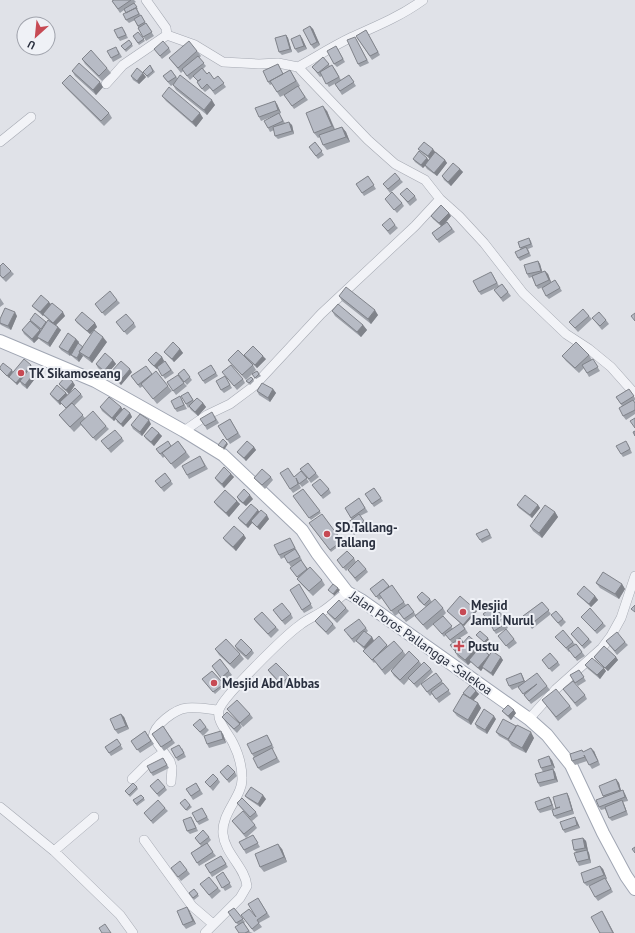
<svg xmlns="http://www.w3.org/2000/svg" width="635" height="933" font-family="'PT Sans',sans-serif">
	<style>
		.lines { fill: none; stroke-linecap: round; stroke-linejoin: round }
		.minor-casing { stroke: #a5a9b2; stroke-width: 10 }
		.major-casing { stroke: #a0a6b3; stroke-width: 14 }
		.minor { stroke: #f2f3f7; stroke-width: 9 }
		.major { stroke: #fff; stroke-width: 12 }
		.wall { fill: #9da1a9 }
		.shaded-wall { fill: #80838a }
		.building { fill: #b7bbc5; stroke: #80838a }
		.poi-dot { fill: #c74a54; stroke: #eff1f6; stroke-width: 1.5 }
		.labels { text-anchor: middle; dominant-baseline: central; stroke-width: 4; stroke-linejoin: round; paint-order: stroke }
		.poi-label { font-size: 13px; font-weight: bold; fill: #292f3e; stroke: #eff1f6; text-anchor: start }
		.street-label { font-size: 13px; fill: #292f3e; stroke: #eff1f6 }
	</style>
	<rect width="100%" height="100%" fill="#e0e2e8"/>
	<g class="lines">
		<defs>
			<path id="minor" d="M146,0l20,28 1,7 28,10 28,17 36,2 19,-1 20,4 70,73 27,24 30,16 15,19 19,17 25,27 39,50 43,41 23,15 22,18 24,27
				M298,67c18,-10 35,-21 54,-30 25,-11 49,-21 71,-37
				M106,84l17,-19 44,-30
				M0,142l31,-25
				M184,431l23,-16 23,-11 24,-18 67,-72 94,-88 25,-27
				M529,719l27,-30 46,-41 9,-12 10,-18 14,-42
				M132,779l14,-14 17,-12
				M171,782l1,-14 -2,-7 -17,-24c1,-12 22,-28 34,-29 10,-1 21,1 31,2
				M0,807l54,44 66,64 13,18
				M144,840l48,66 21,18
				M54,851l40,-34
				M205,933l35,-35 7,-12c-2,-19 -22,-32 -24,-52 -2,-21 20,-38 19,-56 0,-12 -4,-25 -9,-35 -4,-9 -17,-22 -14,-33 3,-13 68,-76 81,-85 7,-6 16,-9 23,-14 9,-6 16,-13 24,-19"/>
			<path id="major" d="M0,341l95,40 89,50 39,24 79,75 15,23 30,39 14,8 168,119 18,16 24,30 32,68 23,43 9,13"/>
		</defs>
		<use href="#minor" class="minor-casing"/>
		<use href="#major" class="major-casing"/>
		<use href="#minor" class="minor"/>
		<use href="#major" class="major"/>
	</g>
	<path class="wall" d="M114,0h20l2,2 -2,1 4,6h-1l4,7 13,20 -8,5 -8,-13v-1l-3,-7 -6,3 -3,-3v-7l-2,-3 -4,3 -8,-12z
		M310,26l3,3 7,16 -6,4 -3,-4z
		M124,30l4,8 -8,3 -2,-3z
		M366,30l14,25 -8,5 -16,-24z
		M138,32l7,9 -6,4 -6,-9z
		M286,35l2,3 4,14 -10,3 -3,-3z
		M355,37l14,26 -9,4 -2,-3z
		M302,38l5,11 -9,4 -3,-4z
		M129,40l4,6 -7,6 -5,-6z
		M336,46l9,16 -8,5 -3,-3z
		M169,48l2,4 -9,7 -8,-10z
		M118,50l4,7 -9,5 -2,-4z
		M197,51l4,5 -2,2 7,8 -3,3 4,5 7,5 4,-3 8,11 -11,8 -5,-7 -5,4 -6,-6 -2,-4h1l-4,-6 -4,4 -7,-9 -2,2 -12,-15z
		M323,57l7,9 5,3 6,11 8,-5 7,11 -14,9 -7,-11 3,-2 -9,5 -7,-11 -2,1 -8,-10z
		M82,59l25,9 4,5 -9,8 -17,-17z
		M278,64l5,10 7,-4 10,16 -2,1 10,13 -14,9 -10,-14 -4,2 -8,-13 -2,1 -2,-3z
		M150,65l5,7 -7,6 -5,-6z
		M171,70l7,9 37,26 -8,10 -31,-25 -3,-5 1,-1 -3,2 -6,-7 -2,-3z
		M72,71l31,16 -7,8 -21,-19z
		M131,76l15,1 -7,7 -6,-4z
		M62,83l47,30 3,5 -8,8 -38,-38z
		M162,96l41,22 -7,9 -30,-26z
		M277,104l4,9 -2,1 6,9 7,2 2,9 -16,5 -3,-3 -1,-6 -4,2 -2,-4 8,-13 -15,6 -2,-4z
		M327,111l8,18 7,-2 4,5 4,10 -23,8 -4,-5 -3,-8 -2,1 -4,-5z
		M315,142l9,13 -6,4 -9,-12z
		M418,149l18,3 9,8 2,3 -10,13 -10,-7 -2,-3 -2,2 -8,-6 -2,-3 14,-1 2,2 1,-1 -9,-7z
		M460,169l3,3 -12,14 -7,-6 -2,-4z
		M368,176l8,13 -12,7 -8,-12z
		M400,179l3,3 -13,11 -7,-9z
		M400,194l15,2 2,4 -7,6z
		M385,199l17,4 2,3 -7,7z
		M431,216h20l-6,7 2,-1 8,10 -16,11 -7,-10 9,-7 -8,-7z
		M382,225h13l3,3 -8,7z
		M529,238l2,3 2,6 -5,2 3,7 -11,5 -2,-3 3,-9 -1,-1z
		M538,261l2,3 2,8 3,-1 3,3 3,9 4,-3 7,11 -13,8 -3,-3 -2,-9 -6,2 -2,-3 -4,-9 -3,1 -2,-4z
		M0,265l11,6 3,3 -8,8 -6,-6z
		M493,275l6,11 3,-2 9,12 -8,6 -9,-12 4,-3 -17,8 -2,-3z
		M339,296l39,19 -7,9 -29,-23z
		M0,298l4,6 -4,3z
		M117,300l3,3 -15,13 -10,-12z
		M51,304l14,12 -9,9 5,5 -11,17 -10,-7 -1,-2 -5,5 -10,-9 -2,-4 10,-8 -2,-2 17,2 3,-1 -7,-6v1l-8,-7 -3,-3z
		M332,311l31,14 4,5 -6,7 -26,-21z
		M17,316l-6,14 -10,-5 -1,-1v-5z
		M589,316l3,3 -14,13 -9,-10z
		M592,318l14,2 3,4 -7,6z
		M75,320l20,3 2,4 -7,7 -13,-11z
		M116,322l18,1 2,4 -9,8z
		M76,339l3,3 -1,2 5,3 24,-5 -15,21 -9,-7 -4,6 -5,-4 -3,-3 5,-8 -6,9 -9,-6 -2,-3z
		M180,349l3,4 -9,9 -10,-10z
		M244,355l22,4 -9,9 -10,-9z
		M589,355l3,5 3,3 5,8 -11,6 -5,-9 -5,5 -13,-12 -4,-5z
		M162,357l2,4 -2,3 3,-3 9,12 -9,6 -7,-11 -1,1 -6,-5 -3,-4z
		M113,360l3,4 -10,11 -8,-7 -2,-4z
		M228,360l25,5 3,5 -10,10 -14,-15z
		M211,365l7,11 -13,8 -2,-3z
		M32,367l-1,2 6,7 -10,13 -5,-4 -2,-3 -3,3 -8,-8z
		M184,369l8,11 -5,5 -9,-11z
		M257,371l4,5 -5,3 -4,-5z
		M132,372l-11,13 -9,-8 -3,-3z
		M152,374l16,12 4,5 -15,13 -14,-18 -3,2 -9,-12z
		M225,375l18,4 2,4 -8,7z
		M225,376l7,12 -8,5 -3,-3z
		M253,379l1,2 -4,4 -4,-4z
		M167,382l17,1 3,3 -11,9z
		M59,384l16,1 -6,9 -7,-6z
		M273,389l3,4 -6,9 -11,-7 -2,-4z
		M629,389l6,9v2l-1,1 1,2v11l-9,6 -3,-4 -1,-10 -6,-9z
		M188,392l6,9 9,2 3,4 -8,9 -7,-6 -2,-3 -1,1 -2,-4z
		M66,393l2,2 13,-1 2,3 -9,9 11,12 21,8 3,3 -13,12 -15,-16 -7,7 -11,-12 -4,-5 7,-6 -4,-6 -2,2 -8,-8 -2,-3z
		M180,396l7,13 -10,3 -2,-3z
		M100,407h21l2,3 7,3 2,4 -9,10 -6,-5 -1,-3 -2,2 -12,-10z
		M214,415l5,8 -12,7 -2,-4z
		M230,419l11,18 -11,7 -12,-18z
		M151,424l-9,12 -9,-7 -2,-4z
		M159,433l3,3 -8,10 -8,-7 -2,-3z
		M122,438l2,3 -13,12 -10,-12z
		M178,441l12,16 -15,12 -10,-13 -2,2 -7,-9 15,-3z
		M628,444l4,9 -9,4 -2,-3z
		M254,447l2,3 -10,11 -9,-9z
		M200,456l8,13 -19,10 -2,-4z
		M308,463l11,14 -8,6 -11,-14z
		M301,471l8,11 -7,5 -4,-5 3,6 -8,5 -3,-4 4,-12z
		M165,473l8,11 -9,8 -9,-11z
		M231,474l3,3 -10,11 -7,-7 -2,-3z
		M271,477l2,3 -8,9 -11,-11z
		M312,485l17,4 2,4 -8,6z
		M374,488l9,13 -9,6 -9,-13z
		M303,489l18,24 -10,7 -18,-24z
		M237,497l16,2 -7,7 -7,-5z
		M359,498l9,14 -8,4 7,9 -13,10 -8,-11 6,-4 -7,-12z
		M237,501l3,3 -11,13 -12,-11 -3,-4z
		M517,505h21l2,3 -8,10 -13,-10z
		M258,510l1,2 10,7 -9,11 -8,-7 -4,5 -8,-7 -2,-3z
		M555,512l3,5 -16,21 -9,-7 -3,-5z
		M309,523l33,18 1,2 -12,9z
		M489,532l3,6 -10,5 -2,-3z
		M223,538h23l-10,13 -11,-10z
		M290,538l12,22 -1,1 7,8 14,11 3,5 -12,11 -12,-12 -4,-5 1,-1 -8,-10 6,-4 -5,3 -6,-10 -4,2 -2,-4z
		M354,558l2,4 -10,9 -9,-11z
		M366,569l2,3 -11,10 -9,-12z
		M383,579l7,8 2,-2 14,20 2,-1 8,11 -10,7 -7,-9 -4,3 -13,-18 -3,2 -9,-11z
		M596,583l26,1 3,5 -6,10 -19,-11z
		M299,584l14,24 -9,5 -2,-3z
		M577,594l18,2 3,4 -7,7 -11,-10z
		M417,597l13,2 2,3 11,6 3,5 -3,3 10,13 8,-5 -14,-13 29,-1 1,1 -13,15 -1,-1 5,8 -8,5 3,4 16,3 1,2 10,8 13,5 -10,16 -8,-6 -2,-2 -2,3 -10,-9 -3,3 -10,-8 -3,-5 -3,-9 -6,-8 -2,2 -10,-13 -7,6 -12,-14 11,-9 -7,-6z
		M542,602l9,12 -19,15 -9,-13z
		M346,608l3,3 -12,12 -8,-8 -2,-3z
		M500,612l3,3 -11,10 10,-6 6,9 -12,6 -2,-3 -2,-6 -9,-11z
		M275,613l16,1 2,4 -8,7z
		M551,615l12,4 3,3 -5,5z
		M581,617l22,6 3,3 -9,8 -13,-14z
		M254,619l22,8 3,3 -8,8 -15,-16z
		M315,621l18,3 3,4 -8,7 -11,-11z
		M366,628l2,3 -2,2 6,4 2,4 29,10 3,4 13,6 3,4 9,4 2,3 -16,16 -8,-9 -5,6 -10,-9 -3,-5 2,-3 -8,7 -10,-13 -1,1 -8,-9 -3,-3 2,-1 -9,-9 -2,2 -7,-9z
		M571,634l18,5 3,3 -8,7z
		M498,636l16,3 3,4 -8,6z
		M555,637l18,5 2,2h1l9,12 -8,5 -7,-10 -1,1z
		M606,641l19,1 3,3 -11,10z
		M235,646l17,4 2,3 -6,7 -11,-10z
		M215,649l25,5 4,5 -10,10 -15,-14z
		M594,657h22l2,3 -10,11 -11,-10z
		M220,659l12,16 -8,6 -12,-15z
		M542,660l16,2 2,3 -8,7z
		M585,665l21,6 -6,8 -12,-10z
		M268,670l21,6 3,4 -8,7 -14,-14z
		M579,670l7,11 -8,5 -8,-11z
		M212,671l13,14 -10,9 -13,-15z
		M436,673l15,21 -12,9 -7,-9 -2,2 -9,-12z
		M521,673l2,4 2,5 22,4 3,4 -19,14 -13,-17 -6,3 -3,-4z
		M563,689l22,6 2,4 -10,8z
		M476,691l3,3 -6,7 5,2 3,5 -10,17 -14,-9 -4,-5 12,-16 -2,-2z
		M542,700l28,6 2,3 -14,12z
		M227,709l23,5 3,4 -10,9z
		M502,711l14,2 -5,7z
		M121,714l3,3 5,12 -11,5 -3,-4z
		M222,717l18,7 2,3 -5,6 -12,-12z
		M496,719l-9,15 -10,-6 -2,-4z
		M193,725l13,2 3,3 -6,6z
		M163,726l12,17 -11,8 -12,-17z
		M516,726l18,12 -8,15 -14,-7 -4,-5 -9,-5 -3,-4z
		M145,731l9,13 -14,9 -9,-12z
		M223,734l3,9 -17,5 -2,-4z
		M267,735l7,13 -2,1 8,13 -19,9 -3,-3 -4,-11 -2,-3z
		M117,739l6,10 -12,7 -6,-9z
		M182,748l4,9 -8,4 -2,-3z
		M594,751l6,14 -8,4 -5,-8 -12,4 -3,-4z
		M163,758l6,10 -16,8 -2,-3z
		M552,760l3,8 -2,1 2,3 3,10 -18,5 -2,-4 5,-11 -2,-4z
		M220,772h15l2,4 -8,7z
		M218,779l2,3 -7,9 -8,-9z
		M616,779l3,4 2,8 4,3 3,7 -5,1 5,13 -16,6 -3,-3 -4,-9 -4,1 -2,-3 4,-10v-1z
		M196,783l7,11 -10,6 -7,-11z
		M150,786l15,1 2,3 -8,7z
		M137,787l1,2 -8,8 -5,-6z
		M567,793l2,4 5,17 -17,5 -3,-3 2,-8z
		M141,795l4,5 -8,6 -4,-6z
		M245,796l21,3 -6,8 -12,-8z
		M549,797l2,3 3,9 -14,4 -2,-3z
		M180,803l10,2 2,2 -5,4z
		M237,803l19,9 2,4 -6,5z
		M165,808l3,3 -15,13 -9,-11z
		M202,808l7,12 -10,5 -2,-3z
		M193,820l5,11 -8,3 -3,-3z
		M232,821l23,4 2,3 -11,10z
		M577,821l3,7 -15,5 -2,-3z
		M253,835l7,12 -14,7 -2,-4z
		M209,837l2,3 -4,4 9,12 -17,10 -8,-13 10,-7 -6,-8z
		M583,838l3,3 2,10 1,2 2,10 -12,3 -2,-4 -1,-10 -2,-2z
		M282,849l5,13 -23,10 -4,-5z
		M223,859l5,8 -16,10 -7,-12z
		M600,866l3,3 4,10h-1l7,13 -15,9 -3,-4 -1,-13 -7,2 -3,-3z
		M171,868l16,2 3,4 -9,7z
		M223,872l9,15 -7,4 -9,-14z
		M200,884l18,4 3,3 -9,8z
		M194,889l5,7 -5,4 -5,-7z
		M258,898l12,19 -11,6 3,4 -8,5 -13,-17 15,2z
		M234,908l11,14 -1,1 6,9 3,1h-14l-1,-8 -10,-13z
		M189,910l7,14 -10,5 -3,-4z"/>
	<path class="shaded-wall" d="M310,26l3,3 7,16 -3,-3z
		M286,35l2,3 4,14 -2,-3z
		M300,35l2,3 5,11 -3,-3z
		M143,73l3,4 -7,7 -2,-3z
		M100,82l3,5 -7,8 -3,-5z
		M212,100l3,5 -8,10 -3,-5z
		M275,101l2,3 4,9 -3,-3z
		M323,106l4,5 8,20 -3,-5z
		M200,113l3,5 -7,9 -4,-5z
		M289,122l3,3 2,9 -2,-3z
		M342,127l4,5 4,10 -4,-5z
		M433,149l3,4 -6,7 -2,-4z
		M427,158l2,3 -6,7 -2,-3z
		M445,160l2,3 -10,13 -3,-3z
		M460,169l3,3 -12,14 -3,-4z
		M449,213l2,3 -9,11 -3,-4z
		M538,261l2,3 3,10 -2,-3z
		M545,271l3,3 4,10 -3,-4z
		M49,302l3,3 -9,11 -3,-4z
		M375,310l3,5 -7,9 -3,-5z
		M15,312l2,4 -6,14 -3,-4z
		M63,312l2,4 -10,10 -2,-3z
		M95,323l2,4 -7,7 -3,-3z
		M363,325l4,5 -6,7 -4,-5z
		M58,327l3,3 -11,17 -2,-4z
		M40,330l3,4 -6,3 2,1 -5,5 -2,-4z
		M103,337l4,5 -15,21 -3,-5z
		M76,339l3,3 -9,14 -2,-4z
		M180,349l3,4 -9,9 -2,-3z
		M80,353l3,3 -4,6 -2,-4z
		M263,356l3,3 -9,9 -2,-3z
		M162,357l2,4 -7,8 -3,-3z
		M113,360l3,4 -10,11 -2,-4z
		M31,365l1,2 -15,18 -1,-2z
		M130,369l2,3 -11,13 -2,-3z
		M12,370l1,2 -4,6 -2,-2z
		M35,372l2,4 -10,13 -2,-4z
		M73,382l2,3 -6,9 -3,-4z
		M273,389l3,4 -6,9 -2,-4z
		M66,393l2,3 -8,9 -2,-4z
		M203,403l3,4 -8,9 -3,-4z
		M121,407l2,3 -9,11 -2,-3z
		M130,413l2,4 -9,10 -2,-3z
		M149,420l2,4 -9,12 -2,-4z
		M159,433l3,3 -8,10 -3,-4z
		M227,443l1,1 -4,6 -1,-2z
		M254,447l2,3 -10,11 -2,-3z
		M231,474l3,3 -10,11 -2,-4z
		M250,495l3,4 -7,7 -3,-3z
		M237,501l3,3 -11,13 -3,-4z
		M538,505l2,3 -8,10 -2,-3z
		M258,510l3,4 -10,7 1,2 -4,5 -2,-3z
		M555,512l3,5 -16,21 -3,-5z
		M267,515l2,4 -9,11 -3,-3z
		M244,535l2,3 -10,13 -3,-4z
		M622,584l3,5 -6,10 -4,-5z
		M338,588l2,2 -6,6 -1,-2z
		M595,596l3,4 -7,7 -2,-3z
		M476,610l1,1 -13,15 -1,-1z
		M372,637l2,4 -8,10 -2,-4z
		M488,638l1,2 -4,4 -1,-2z
		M479,645l3,5 -13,10 2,2 -3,3 -3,-5z
		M489,655l3,3 -10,9 1,1 -2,3 -3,-3z
		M501,657l2,3 -10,16 -2,-3z
		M616,657l2,3 -10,11 -3,-3z
		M604,668l2,3 -6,8 -3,-4z
		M521,673l2,4 3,7 -2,-3z
		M476,691l3,3 -7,8 -3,-3z
		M478,703l3,5 -10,17 -3,-5z
		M514,710l2,3 -5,7 -3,-4z
		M121,714l3,3 5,12 -3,-3z
		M494,716l2,3 -9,15 -2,-4z
		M221,731l2,3 3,9 -3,-4z
		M531,732l3,6 -8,15 -4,-5z
		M591,748l3,3 6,14 -2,-4z
		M549,756l3,4 3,8 -3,-3z
		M553,769l2,3 3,10 -3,-3z
		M616,779l3,4 3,11 -2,-4z
		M623,790l2,4 3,7 -3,-4z
		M567,793l2,4 5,17 -2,-4z
		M263,795l3,4 -6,8 -2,-3z
		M549,797l2,3 3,9 -2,-4z
		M622,800l2,4 4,11 -2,-4z
		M575,817l2,4 3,7 -3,-3z
		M583,838l3,3 2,10 1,2 2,10 -2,-4 -2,-9 -2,-2z
		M278,844l4,5 5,13 -3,-5z
		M600,866l3,3 4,10 -3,-4z
		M187,907l2,3 7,14 -3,-3z
		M602,911l3,5 9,17h-1z"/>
	<path class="building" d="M114,0h17l-13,9 -6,-8z
		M134,3l3,4 -11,6 -2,-4z
		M136,8l3,6 -13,6 -3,-6z
		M141,15l4,7 -7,4 -4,-7z
		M146,23l6,9 -9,5 -5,-9z
		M310,26l7,16 -6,3 -8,-15z
		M122,27l4,8 -8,3 -4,-8z
		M366,30l12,22 -8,4 -14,-20z
		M138,32l6,7 -6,4 -5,-7z
		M286,35l4,14 -11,3 -4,-14z
		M300,35l4,11 -9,3 -4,-10z
		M355,37l12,23 -9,4 -11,-24z
		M129,40l3,4 -7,6 -4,-4z
		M163,41l6,7 -9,8 -6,-7z
		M189,41l8,10 -19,17 -9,-10z
		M336,46l7,13 -9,5 -7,-13z
		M116,47l3,7 -8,4 -4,-7z
		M91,50l16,18 -8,8 -17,-17z
		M198,56l6,7 -17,13 -5,-7z
		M323,57l6,7 -11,9 -6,-6z
		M79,63l21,19 -7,8 -21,-19z
		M278,64l5,10 -15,8 -5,-11z
		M150,65l3,6 -6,5 -4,-4z
		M332,65l7,12 -13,7 -6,-12z
		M137,68l6,5 -6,8 -6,-5z
		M202,68l5,6 2,-2 5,7 4,-3 6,7 -11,8 -6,-7 -5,5 -5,-7 4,-3 -3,2 -5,-5z
		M171,70l5,7 -8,5 -5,-6z
		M290,70l6,11 -19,11 -7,-11z
		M70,75l39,38 -8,8 -39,-38z
		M180,75l32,25 -8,10 -31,-25z
		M349,75l5,7 -14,9 -5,-7z
		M298,86l7,11 -13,9 -8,-11z
		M169,87l31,26 -8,9 -30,-26z
		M275,101l3,9 -19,7 -4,-9z
		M323,106l9,20 -18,7 -8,-20z
		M279,113l4,8 -15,7 -4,-7z
		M289,122l3,9 -17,5 -2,-9z
		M342,127l4,10 -23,8 -4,-10z
		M315,142l7,9 -6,5 -7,-9z
		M424,142l9,7 -5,7 -10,-7z
		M419,151l8,7 -6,7 -8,-6z
		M435,152l10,8 -11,13 -9,-8z
		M453,163l7,6 -12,13 -6,-6z
		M395,173l5,6 -12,10 -5,-5z
		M368,176l6,9 -12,8 -6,-9z
		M407,188l8,8 -7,6 -8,-8z
		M392,192l10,11 -8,7 -9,-11z
		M441,205l8,8 -10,10 -8,-7z
		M390,218l5,7 -7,6 -6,-6z
		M447,222l5,7 -15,11 -5,-7z
		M529,238l2,6 -11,4 -2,-6z
		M526,247l3,6 -11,5 -3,-6z
		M538,261l3,10 -14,3 -3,-9z
		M3,263l8,8 -8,7 -3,-3v-9z
		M545,271l4,9 -13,6 -4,-10z
		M491,272l6,11 -18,9 -6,-11z
		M555,280l5,8 -14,8 -4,-8z
		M502,284l6,8 -7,6 -7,-8z
		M346,287l29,23 -7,9 -29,-23z
		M110,291l7,9 -15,13 -7,-9z
		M41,295l8,7 -9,10 -8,-6z
		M52,303l11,9 -10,11 -10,-9z
		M338,304l25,21 -6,7 -25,-21z
		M5,308l10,4 -7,14 -8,-3v-4z
		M583,309l6,7 -14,12 -6,-6z
		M82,312l13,11 -8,8 -12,-11z
		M599,312l7,8 -6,6 -8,-8z
		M35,313l11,9 -5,7 -11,-9z
		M635,313v8l-4,-5z
		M126,314l8,9 -10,9 -8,-10z
		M48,320l10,7 -10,16 -11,-6z
		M30,321l10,9 -8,9 -10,-9z
		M94,330l9,7 -14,21 -10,-6z
		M68,333l8,6 -8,13 -9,-5z
		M173,342l7,7 -8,10 -8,-7z
		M576,342l13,13 -14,13 -13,-12z
		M78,343l5,4 -4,5h1l-3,6 -6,-3z
		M253,346l10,10 -8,9 -11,-10z
		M238,350l15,15 -11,10 -14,-15z
		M156,352l6,5 -8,9 -6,-6z
		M105,353l8,7 -9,11 -8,-7z
		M24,359l7,6 -15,18 -7,-6z
		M593,359l5,8 -11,6 -5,-8z
		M121,361l9,8 -11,13 -10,-8z
		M165,361l6,9 -9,6 -5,-9z
		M3,363l9,7 -5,6 -7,-7v-2z
		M211,365l5,8 -13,8 -5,-8z
		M231,365l12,14 -9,7 -12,-14z
		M146,366l6,8 -14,11 -7,-9z
		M30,368l5,4 -10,13 -5,-4z
		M184,369l6,8 -6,5 -6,-8z
		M156,371l12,15 -15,13 -12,-15z
		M257,371l2,3 -4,4 -3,-4z
		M178,375l6,8 -11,8 -6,-9z
		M66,376l7,6 -7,8 -7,-6z
		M225,376l5,9 -9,5 -5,-9z
		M251,377l2,2 -4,4 -3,-2z
		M262,383l11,6 -5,9 -11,-7z
		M57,385l9,8 -8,8 -8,-7z
		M75,388l6,6 -15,14 -6,-6z
		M629,389l5,7 -13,8 -5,-7z
		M188,392l5,8 -7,4 -5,-8z
		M180,396l4,9 -9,4 -4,-8z
		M109,397l12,10 -9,11 -12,-11z
		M197,398l6,5 -8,9 -6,-6z
		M633,400l2,3v7l-12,6 -4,-8z
		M72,403l11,12 -13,12 -11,-12z
		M124,408l6,5 -9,11 -6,-6z
		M93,411l13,15 -13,12 -13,-15z
		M212,412l4,8 -11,6 -5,-7z
		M140,414l9,6 -9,12 -9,-7z
		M635,418v10l-5,-7z
		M230,419l8,14 -11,7 -9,-14z
		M152,427l7,6 -8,9 -7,-6z
		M115,430l7,8 -14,11 -7,-8z
		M635,431v5l-2,-4z
		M223,439l4,4 -4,5 -5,-3z
		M168,441l3,5 -11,8 -4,-5z
		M178,441l8,11 -15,12 -9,-11z
		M247,441l7,6 -10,11 -7,-6z
		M626,441l4,8 -9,5 -5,-8z
		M200,456l5,10 -18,9 -5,-9z
		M308,463l8,10 -7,6 -9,-10z
		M224,467l7,7 -9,10 -7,-6z
		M288,468l6,9 7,-6 6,7 -8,6 -3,-6 2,6 -8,5 -10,-16z
		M262,469l9,8 -9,8 -8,-7z
		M165,473l6,8 -10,7 -6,-7z
		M320,479l9,10 -8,7 -9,-11z
		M374,488l7,10 -9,6 -7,-10z
		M244,489l6,6 -7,8 -6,-6z
		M303,489l17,22 -11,7 -16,-22z
		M225,490l12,11 -11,12 -12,-11z
		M525,495l13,10 -8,10 -13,-10z
		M359,498l6,10 -14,10 -6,-10z
		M251,504l7,6 -12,15 -8,-7z
		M545,505l10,7 -16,21 -9,-7z
		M261,510l6,5 -10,12 -6,-6z
		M322,514l20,27 -12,9 -21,-27z
		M359,514l5,7 -12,10 -6,-7z
		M234,526l10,9 -11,12 -10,-9z
		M487,529l3,6 -10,5 -4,-6z
		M290,538l5,10 -16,7 -5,-10z
		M295,549l5,8 -12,6 -4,-7z
		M347,551l7,7 -11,10 -6,-8z
		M301,560l6,9 -10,8 -7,-9z
		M358,560l8,9 -11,9 -7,-8z
		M310,567l12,13 -13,11 -12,-12z
		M603,572l19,12 -7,10 -19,-11z
		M383,579l6,7 -13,11 -6,-8z
		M299,584l12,20 -9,6 -12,-20z
		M333,584l5,4 -5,6 -5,-4z
		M392,585l12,17 -13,9 -12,-17z
		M584,586l11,10 -6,8 -12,-10z
		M422,592l8,7 -6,6 -7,-8z
		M460,596l16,14 -13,15 -16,-14z
		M435,599l8,9 -20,17 -8,-9z
		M339,600l7,8 -11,11 -8,-7z
		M542,602l7,8 -19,15 -7,-9z
		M282,603l9,11 -9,7 -9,-11z
		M408,604l6,8 -10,7 -6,-8z
		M495,605l5,7 -11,9 -6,-7z
		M635,605v7l-4,-3z
		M590,608l13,15 -8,8 -14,-14z
		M556,611l7,8 -5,4 -7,-8z
		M262,612l14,15 -8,7 -14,-15z
		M323,613l10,11 -7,8 -11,-11z
		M443,616l9,10 -10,8 -9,-10z
		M359,619l7,9 -14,11 -8,-9z
		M502,619l3,5 -11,7 -3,-6z
		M461,623l4,6 -15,11 -5,-6z
		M578,627l11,12 -7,7 -11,-12z
		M506,629l8,10 -8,7 -8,-10z
		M563,630l10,12 -7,6 -11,-11z
		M364,631l8,6 -8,10 -8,-6z
		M480,631l8,7 -4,4 -8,-7z
		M617,632l8,10 -10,9 -9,-10z
		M379,636l8,9 -15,15 -9,-9z
		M469,636l10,9 -14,15 -10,-8z
		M460,638l3,4 -8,9 -5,-6z
		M226,639l14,15 -10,10 -15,-15z
		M241,639l11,11 -6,6 -11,-10z
		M394,641l9,10 -21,19 -9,-11z
		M576,644l6,8 -7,6 -7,-9z
		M604,646l12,11 -11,11 -11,-11z
		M480,647l9,8 -11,13 -9,-8z
		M409,651l10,10 -19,19 -9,-9z
		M492,651l9,6 -10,16 -9,-6z
		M550,653l8,9 -9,7 -7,-9z
		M592,658l12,10 -7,7 -12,-10z
		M220,659l9,12 -8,7 -9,-12z
		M424,662l7,7 -17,15 -6,-6z
		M276,663l13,13 -8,8 -13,-14z
		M579,670l5,7 -9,6 -5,-8z
		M212,671l12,13 -11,8 -11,-13z
		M436,673l6,8 -15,11 -6,-8z
		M521,673l3,8 -15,5 -3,-7z
		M537,673l10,13 -18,15 -5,-6 13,-11 -14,10 -5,-7z
		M573,681l12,14 -10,8 -12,-14z
		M443,683l6,7 -13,9 -5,-7z
		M470,685l6,6 -6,7 -7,-5z
		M556,689l14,17 -14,11 -14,-17z
		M463,694l15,9 -10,17 -15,-9z
		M237,700l13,14 -10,9 -13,-14z
		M508,705l6,5 -6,6 -6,-5z
		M484,709l10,7 -9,14 -10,-6z
		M227,712l13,12 -6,5 -12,-12z
		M121,714l5,12 -11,4 -5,-11z
		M200,719l6,8 -6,5 -7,-7z
		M503,719l13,7 -8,13 -12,-7z
		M517,725l14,7 -9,16 -14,-8z
		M163,726l9,14 -11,7 -9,-13z
		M145,731l6,10 -14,9 -6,-9z
		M221,731l2,8 -16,5 -3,-8z
		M267,735l5,10 -20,9 -5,-10z
		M117,739l4,6 -12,8 -4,-6z
		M179,745l5,8 -8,5 -5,-9z
		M272,748l5,10 -19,10 -5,-10z
		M591,748l7,13 -9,4 -5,-10 1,2 -13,4 -2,-7 12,-4 1,2z
		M549,756l3,9 -11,3 -3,-8z
		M163,758l4,7 -16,8 -4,-7z
		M228,765l7,7 -8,8 -7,-8z
		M553,769l2,10 -17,4 -3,-9z
		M213,774l5,5 -8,8 -5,-5z
		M158,779l7,8 -8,7 -7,-8z
		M616,779l4,11 -17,6 -4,-10z
		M133,783l4,4 -8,8 -4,-4z
		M196,783l4,7 -9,6 -5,-7z
		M251,787l12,8 -5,9 -13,-8z
		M623,790l2,7 -26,10 -3,-7z
		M567,793l5,17 -18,6 -2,-6 8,-3 -4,1 -3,-11z
		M141,795l3,3 -8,6 -3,-4z
		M549,797l3,8 -14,5 -3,-8z
		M242,798l14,14 -6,5 -13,-14z
		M185,799l5,6 -4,5 -6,-7z
		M158,800l7,8 -14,13 -7,-8z
		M622,800l4,11 -17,7 -4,-11z
		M202,808l5,9 -10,5 -5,-9z
		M243,811l12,14 -11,9 -12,-13z
		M191,817l5,11 -9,3 -4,-11z
		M575,817l2,8 -14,5 -3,-8z
		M203,830l6,7 -9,7 -5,-6z
		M253,835l5,8 -14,7 -5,-8z
		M583,838l2,10 -11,2 -2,-10z
		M207,843l6,9 -16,11 -6,-10z
		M278,844l6,13 -24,10 -5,-13z
		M635,847v6l-3,-4z
		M587,850l2,9 -12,3 -3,-9z
		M221,856l5,8 -16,9 -5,-8z
		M180,861l7,9 -9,7 -7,-9z
		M600,866l4,9 -20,8 -3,-10z
		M223,872l7,11 -8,5 -6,-11z
		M209,877l9,11 -9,7 -9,-11z
		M605,878l6,11 -16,8 -6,-11z
		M194,889l4,5 -5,4 -4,-5z
		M258,898l9,15 -10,7 2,3 -7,6 -11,-14 8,-6 7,8 -8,-13z
		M187,907l6,14 -10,4 -6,-14z
		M234,908l9,11 -7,4 -8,-11z
		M602,911l11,22h-13l-9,-16z
		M243,922l6,9 -4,2h-6l-4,-6z
		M105,924l6,9h-9l-3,-5z"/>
	<g class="poi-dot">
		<circle cx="21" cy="373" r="4"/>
		<circle cx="327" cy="534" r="4"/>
		<circle cx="463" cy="612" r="4"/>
		<path d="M457 640h4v4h4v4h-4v4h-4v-4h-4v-4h4z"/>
		<circle cx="214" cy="683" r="4"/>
	</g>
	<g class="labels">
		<g class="poi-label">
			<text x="29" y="373">TK Sikamoseang</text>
			<text x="335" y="527">SD.Tallang-<tspan x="335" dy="15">Tallang</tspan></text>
			<text x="471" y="605">Mesjid<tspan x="471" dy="15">Jamil Nurul</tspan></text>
			<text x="468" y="646">Pustu</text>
			<text x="222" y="683">Mesjid Abd Abbas</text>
		</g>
		<g class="street-label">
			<text transform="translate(421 643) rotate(35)">Jalan Poros Pallangga -Salekoa</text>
		</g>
	</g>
	<g transform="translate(36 36) rotate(207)"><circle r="19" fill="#eff1f6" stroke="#a0a3ac"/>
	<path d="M0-3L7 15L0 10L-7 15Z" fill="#c74a54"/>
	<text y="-6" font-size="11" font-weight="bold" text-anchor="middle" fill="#292f3e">U</text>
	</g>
</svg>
